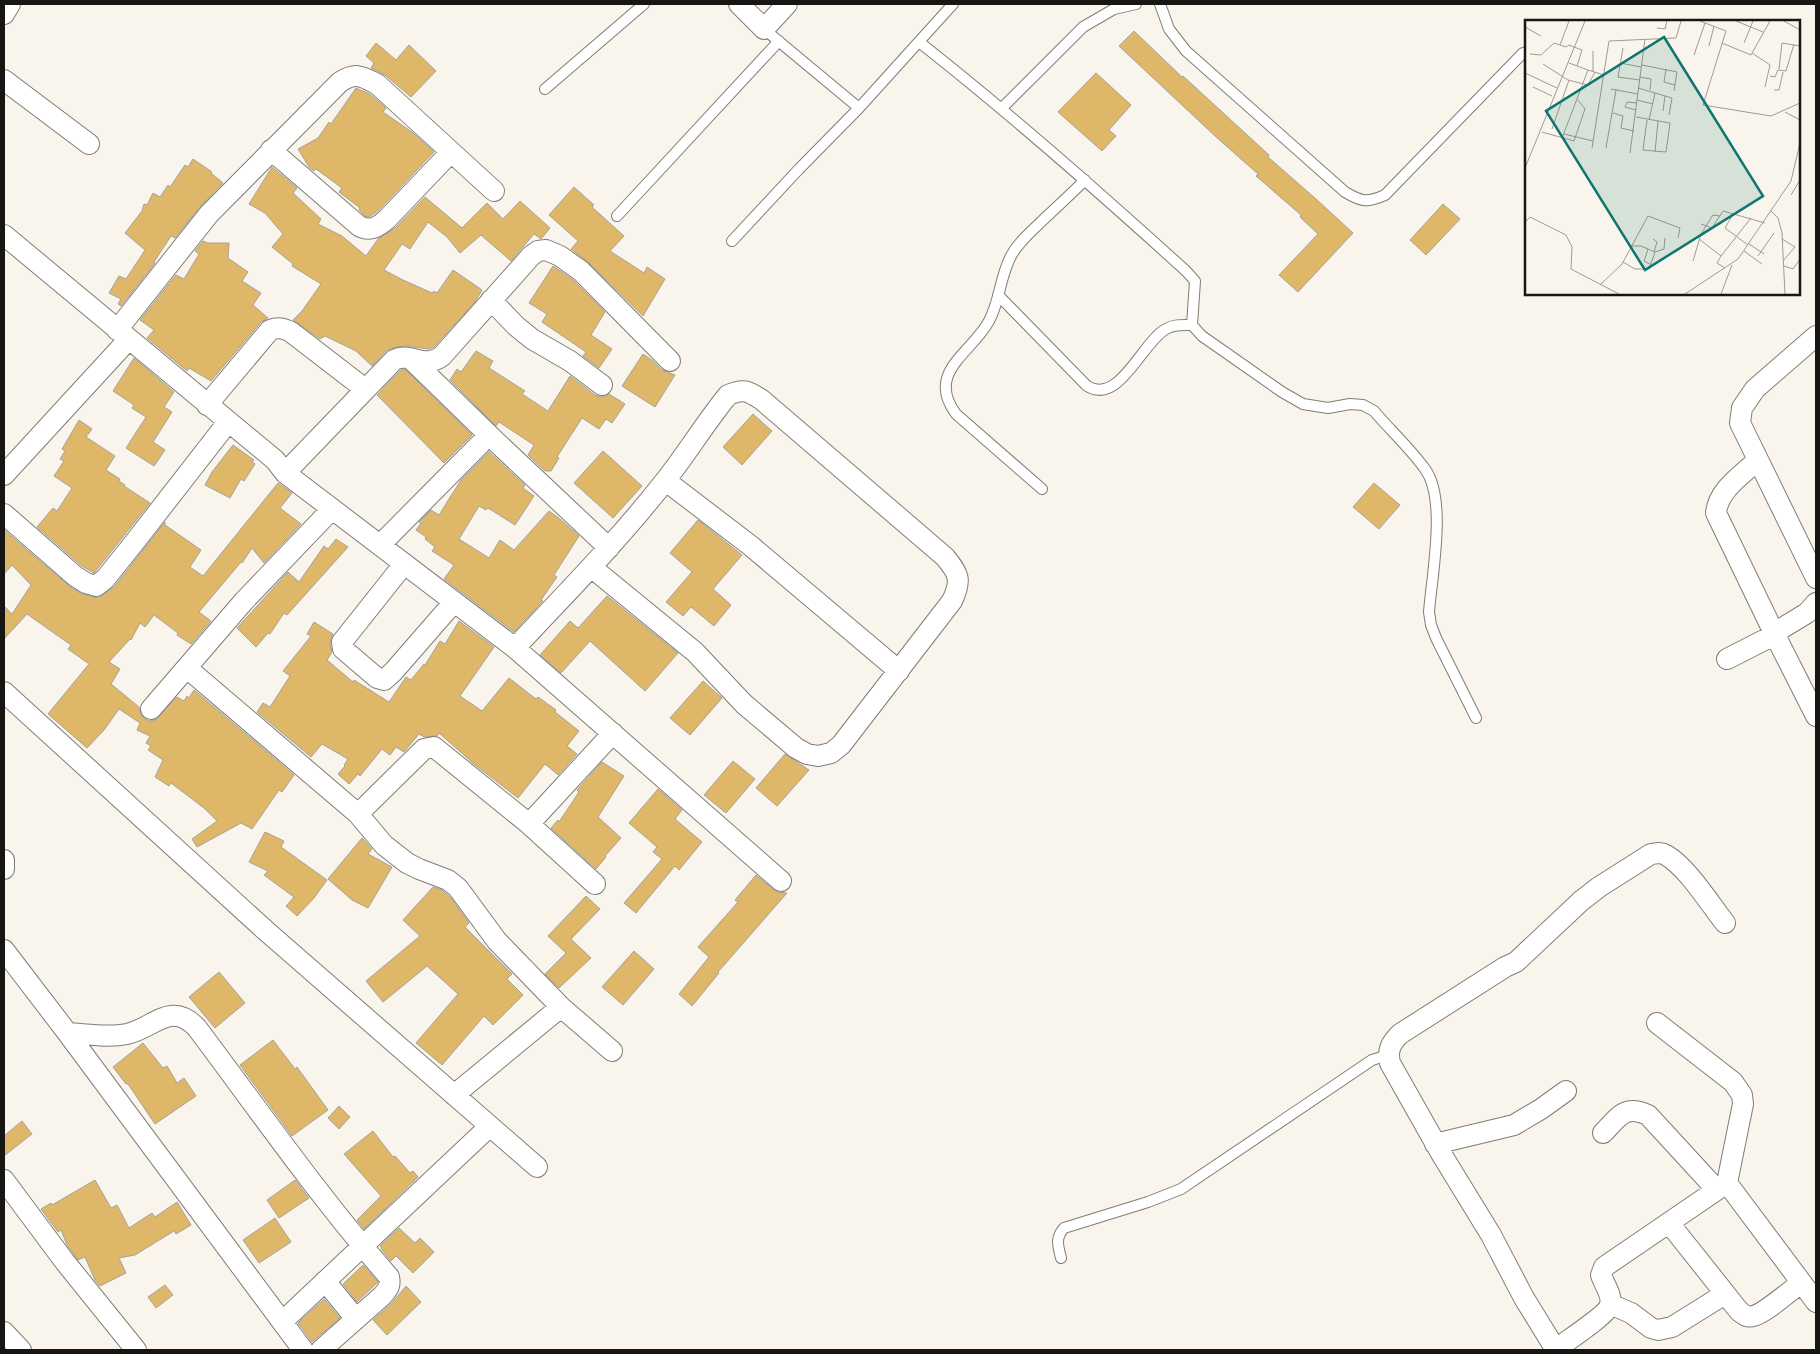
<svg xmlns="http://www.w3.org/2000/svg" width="1820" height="1354" font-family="'PT Sans',sans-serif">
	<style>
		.building { fill: #deb769; stroke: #a7a29a }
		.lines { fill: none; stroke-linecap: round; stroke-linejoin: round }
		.lane-casing { stroke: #817d75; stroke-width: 12 }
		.street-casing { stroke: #817d75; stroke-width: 22 }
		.lane { stroke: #fff; stroke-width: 10 }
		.street { stroke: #fff; stroke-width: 20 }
		.inset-road { fill: none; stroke: #9f9b95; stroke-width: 1 }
		.view { fill: #0f766e; fill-opacity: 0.15; stroke: #0f766e; stroke-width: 2.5 }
		.inset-edge { fill: none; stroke: #171613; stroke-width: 2.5 }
	</style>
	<rect width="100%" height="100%" fill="#f9f4ec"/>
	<path class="building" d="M1134,31l48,46 1,-1 86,79 -1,2 48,42 37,34 -55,59 -19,-17 39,-41 -18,-17 1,-2 -45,-39 2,-2 -43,-38 -96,-90z
		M376,43l20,17 13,-15 27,26 -25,26 -26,-22 -14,-7 3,-5 -8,-7z
		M1096,73l35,32 -22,25 7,6 -14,15 -44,-39z
		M356,88l14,6 16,14 -3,4 29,20 22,20 -55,58 -10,7 -4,-1 -6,-6 1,-2 -21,-16 3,-4 -26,-19 -2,2 -5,-4 -11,-18 20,-11 11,-16 2,2z
		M193,159l19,13 -1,1 12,10 -23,24 -25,31 -4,-2 -17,26 1,1 -34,43 -3,-2 3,-5 -12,-6 10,-17 7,3 19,-29 -20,-17 17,-22 2,-7 3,1 6,-12 7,4 8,-12 2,2 15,-22 3,2z
		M272,167l25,21 -4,5 28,26 -3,5 24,12 24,20 12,-17 17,-11 30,-31 37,31 25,-25 16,16 17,-18 30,27 -9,11 -7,-5 -23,27 -30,-26 -21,18 -13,-16 -19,-15 -18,27 -8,-5 -18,26 19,10 29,13 2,-2 3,2 16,-23 29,20 -7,12 -41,45 -6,2 -21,-3 -11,1 -10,4 -14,15 -16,-15 -31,-15 -5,3 -27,-19 9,-9 19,-27 -29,-18 1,-2 -21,-17 11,-13 -18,-21 -16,-9z
		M574,187l20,18 -2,2 32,29 -14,15 34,22 3,-6 18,12 -22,37 -54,-53 -18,-14 7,-8 -29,-26z
		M1443,204l17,15 -34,36 -16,-15z
		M203,241l5,2h21l-1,15 20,14 -6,9 19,12 -8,12 15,13 -7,4 -50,59 -22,-13 -2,3 -40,-33 7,-8 -14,-10 36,-45 8,4 15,-25 -4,-3z
		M553,266l20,14 32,32 -14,23 21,14 -13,19 -16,-12 3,-4 -44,-30 5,-8 -18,-11z
		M476,351l17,10 -4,7 36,23 -3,3 26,17 22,-35 25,19 6,2 8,-3 16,10 -13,19 -6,-4 -7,10 -17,-11 -25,39 2,1 -8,13h-6l-17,-16 6,-10 -35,-23 -3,4 -46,-46 7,-11 4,3z
		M643,354l10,7 9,9 13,5 -20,32 -33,-21z
		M134,358l40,34 -10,15 8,5 -19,30 12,8 -11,16 -28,-18 20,-31 -14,-9 2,-3 -21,-14z
		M405,369l67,66 -28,28 -67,-68 24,-25z
		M753,414l19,17 -30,34 -19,-18z
		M79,420l13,9 -6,8 29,19 -9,14 14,9 -1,2 6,4 -1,1 26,17 -56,70 -12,-7 -45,-39 16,-19 4,3 15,-23 -18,-12 10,-15 -4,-2 5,-8 -3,-2z
		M233,445l21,15 -2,2 3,2 -11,17 -3,-2 -11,19 -25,-13 7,-13z
		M603,451l39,35 -29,32 -39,-35z
		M489,452l36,33 -2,3 11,8 -19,29 -27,-17 -2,2 -7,-4 -20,33 30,19 11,-18 14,10 35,-39 11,8 19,17 -25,39 3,2 -16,23 2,1 -29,31 -70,-53 10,-14 -22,-14 3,-4 -10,-8 1,-2 -10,-7 5,-7 -2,-1 12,-12 8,5 22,-35z
		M278,483l14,10 -12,15 21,16 -37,39 -12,-15 -10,15 -1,-1 -42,50 12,9 -20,23 -14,-9 1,-2 -24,-18 -9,12 -5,-4 -9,17 -1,-1 -21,23 11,7 -9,15 28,23 1,6 4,5 5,3 6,-1 22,-23 7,4 3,-5 2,2 5,-8 100,85 -12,17 -3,-2 -27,39 -11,-6 -44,24 -5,-8 25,-18 -13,-13 -33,-25 -2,3 -14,-9 8,-17 -15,-10 3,-4 -5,-3 4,-7 -13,-6 3,-7 -21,-14 -15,21 -17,18 -39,-34 41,-50 -21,-15 3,-4 -44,-31 -23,25v-33l8,8 19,-29 -19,-20 -8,9v-44l65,56 13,8 16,4 16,-11 51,-65v3l36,25 -11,17 13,9z
		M1374,483l26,22 -21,24 -26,-22z
		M698,520l44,35 -29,34 18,16 -17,21 -23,-19 -8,9 -17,-14 26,-30 -22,-19z
		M336,539l12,8 -61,68 -3,-2 -14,21 -2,-1 -12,14 -19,-19 51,-56 11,10 25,-36 4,3z
		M607,596l71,57 -33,38 -55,-50 -29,32 -21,-18 30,-34 8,7z
		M459,621l35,26 -34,49 22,15 27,-33 27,21 2,-2 18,13 -1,2 24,19 -12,15 10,8 -19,21 -13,-11 -27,34 -44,-34 -35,-31 -2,3 -13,1 -5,-3 -15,18 -8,-5 -6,8 -8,-6 -22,27 -2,-2 -9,10 -11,-10 7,-8 -1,-1 4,-6 -26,-15 -11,13 -54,-45 6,-9 7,4 20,-31 -7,-5 28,-35 -4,-2 7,-12 19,12 -3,9 2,9 -5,8 26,22 1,-2 35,22 17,-25 5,3 13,-16 1,1 15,-24 5,3z
		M703,681l19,17 -32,37 -20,-17z
		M785,754l24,16 -32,36 -21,-18z
		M733,761l22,18 -29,34 -22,-18z
		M602,762l22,14 -26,41 23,21 -16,18 1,1 -10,12 -45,-41 7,-8 1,2 20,-30 -2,-2z
		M658,789l24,21 -7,9 27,23 -23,28 -4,-4 -39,47 -12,-10 38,-44 -9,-7 4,-5 -28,-24z
		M265,832l19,9 -3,6 46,33 -13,18 -17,18 -11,-10 8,-9 -30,-22 4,-4 -19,-9z
		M362,838l10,11 -4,5 24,13 -24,41 -16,-8 -24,-21z
		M756,875l18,15 4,2 9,1 -69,79 1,1 -27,33 -13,-12 30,-37 -11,-10 40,-45 -3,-2z
		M433,887l9,3 9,8 18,25 -4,4 47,47 -5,5 16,16 -30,30 -9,-9 -42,49 -26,-22 42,-49 -31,-28 -44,36 -17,-21 54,-45 -17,-16z
		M586,896l14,13 -29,30 20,19 -32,30 -14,-14 21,-21 -18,-17z
		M634,951l20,18 -31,36 -21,-18z
		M219,972l26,31 -30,25 -26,-31z
		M273,1040l22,29 2,-2 31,43 -36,26 -52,-71z
		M143,1043l20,25 4,-2 10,17 7,-5 12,18 -41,28 -27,-40h-2l-13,-17z
		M339,1106l11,11 -11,12 -11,-11z
		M22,1121l10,13 -28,22v-20z
		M373,1131l20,26 2,-1 15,17 3,-2 5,6 -54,52 -7,-9 24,-24 -37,-42z
		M95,1180l16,28 6,-3 12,23 23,-15 3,4 22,-15 14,23 -15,9 -2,-3 -39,24 -16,3 7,15 -26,13 -5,-6 -10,-23 -7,3 -11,-15 -6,-15 -3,2 -17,-23 10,-6 1,2z
		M295,1180l14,18 -30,20 -12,-18z
		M275,1218l16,24 -32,21 -16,-23z
		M399,1228l16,15 5,-5 14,14 -21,21 -17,-17 -5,5 -10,-12 1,-1 -2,-2z
		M363,1265l15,17 -21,20 -14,-18z
		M165,1285l8,10 -17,13 -8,-11z
		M406,1286l15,16 -34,33 -14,-15 18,-16z
		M324,1299l16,19 -28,24 -14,-19z"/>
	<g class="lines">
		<defs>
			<path id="lane" d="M1160,4l9,25 17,22 159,141c17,10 22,11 40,3l138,-142
				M764,29l95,79 94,-104
				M919,42c92,72 180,150 267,229l9,10 -3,44 10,11 80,56 21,12 25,4 22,-4 13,1 11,6c16,19 36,37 51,58 22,30 7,105 4,143l2,13 5,13 40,80
				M545,89l99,-85
				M1002,108l81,-81 31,-18 22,-5
				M617,216l162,-175
				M732,241l67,-72 60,-61
				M998,295l89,91c32,20 55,-44 79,-57 8,-5 17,-4 26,-4
				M1042,489l-86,-75c-31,-42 16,-61 33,-93 11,-20 11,-45 22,-65 8,-15 21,-25 33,-37 14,-13 28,-26 41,-39
				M1061,1258c-3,-12 -6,-20 3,-30l84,-26 33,-13 191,-129 16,-5"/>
			<path id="street" d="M739,4l25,25 23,-25
				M4,14l6,-10
				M4,80l85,64
				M271,150l88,76c11,6 19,1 28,-7l64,-67
				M4,235l271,225 10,13 230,175 266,233
				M491,300l25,26 16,13 38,22 32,24
				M117,330l92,-116 131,-132c16,-10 21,-6 37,2l117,107
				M1816,336l-61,53 -13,19 -2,15 76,155
				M411,359l78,76 120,113
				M207,405l63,-75c8,-3 13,-2 21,2l74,57
				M1758,460c-16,15 -40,30 -42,53l58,120 42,83
				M285,473l109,-113c16,-9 30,10 48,-4l89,-100 7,-5 8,-1 14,6 21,15 89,90
				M4,475l124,-135
				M666,481l85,65 148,125
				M4,514l71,62 11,7 10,3 9,-7 32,-40 91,-117
				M380,545l109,-110
				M404,564l-62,78 1,7 34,29 7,2 9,-8 61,-70
				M515,648c51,-55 104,-108 150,-167 22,-28 41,-59 63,-86 16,-7 20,-4 34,5l183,157c14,17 17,23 7,44l-111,144 -10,8 -13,3 -11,-2 -11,-6 -52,-44 -49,-52 -104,-85
				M1727,659l47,-24v-2l33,-20 9,-10
				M187,668l171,146 26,31 23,18 12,6 29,11 10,8 39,53 64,66 51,44
				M4,692l261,238 272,237
				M151,709l93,-108 88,-92
				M358,814l66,-65 10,-2 95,77 84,-91
				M529,824l66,60
				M4,860v9
				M4,950l62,81 237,319
				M1657,1023l76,59 9,13 1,9 -16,79
				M68,1033c18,1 40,5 59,1 27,-6 44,-34 70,-6 63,84 123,170 192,249 2,9 -1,12 -7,19l-61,54
				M454,1095l107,-88
				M1603,1133c16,-16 21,-29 45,-18l69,75
				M1435,1144l79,-19 27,-16 25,-18
				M4,1180l61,82 71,88
				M1669,1223l70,88c4,3 8,7 14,5 11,-2 38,-26 48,-33
				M325,1281l31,38
				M1610,1304l21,9 20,15 7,2 14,-3 53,-33
				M282,1322l208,-196
				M4,1332l17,18
				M1555,1350c10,-8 52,-35 55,-45 3,-9 -6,-21 -9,-30l3,-8 123,-84 89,119
				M1556,1350l-32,-52 -33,-63 -49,-80 -52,-92c-3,-13 1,-20 10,-29l105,-67 11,-5 65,-61 18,-14 52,-33c6,-1 10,-2 15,1 21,12 44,49 59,68"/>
		</defs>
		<use href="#lane" class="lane-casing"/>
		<use href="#street" class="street-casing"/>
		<use href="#lane" class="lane"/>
		<use href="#street" class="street"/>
	</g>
	<g transform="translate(1525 20)">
		<rect width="275" height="275" fill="#f9f4ec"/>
		<path class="inset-road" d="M175,1l26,10 -23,74 68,11 29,-13M211,1l27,11M259,1l16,9M0,7l16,9M132,8l8,1 2,-8M197,23l29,12 19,-34M219,23l9,-22M35,25l9,-24M184,26l5,-20M98,28l-5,29 22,3M227,33l18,12 -5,22M5,34l11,1 13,-12 12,4 3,-2 13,5 -5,16M169,35l11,-32M44,43l19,7M95,43l21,4M18,44l25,16 20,5 7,-13M117,45l35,7 -3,19M141,49l-2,13 11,3M254,49l3,-26 18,3M68,51v-20M0,53l32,15M245,56l5,1 3,-7 8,1 8,-27M115,57l11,2 -1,11M8,67l19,9M113,68l34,10 -3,17M86,69l27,5M249,70h5l4,-18M112,80l16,4M111,90l-11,-3 2,-5 10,1M138,91l2,-15M260,92l15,8M88,93l10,3 -2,12 13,3M111,97l34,6 -4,29 -23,-2 4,-30M124,100l6,-27M27,109l17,-49M17,112l32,9 11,-32 -7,-9M39,114l29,7M37,118l26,-68 16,5M67,128l17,-107 67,-3 5,-17M81,128l10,-58M130,132l3,-31M105,133l15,-114M0,148l60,-147M266,175l9,-15M246,191l7,7 4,15 3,61M208,194l-8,14 23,17M0,202l5,-5 36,18 6,12 -1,22 48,25M176,204l11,4 11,-17 42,12M128,219l4,3 -3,10M174,219l22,17 30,-38M257,219l13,8 -12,14M224,224l15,10M123,229l-4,12 6,3M219,231l18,13M130,232l9,-3 1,-11M196,236l-4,7 8,5M233,236l16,-23M168,241l8,-27 12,-19 7,1M98,242l12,7h14l6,-17 -14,-6h-10M259,246l9,3 7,-10M76,264l21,-20 26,-48 32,12 -2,10M160,274l53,-35 53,-78 9,-38M196,274l11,-29"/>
		<path class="view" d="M139,17l99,159 -118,74 -99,-159z"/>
		<rect width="275" height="275" class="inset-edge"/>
	</g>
	<rect width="1820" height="1354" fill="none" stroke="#171613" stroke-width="10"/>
</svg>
